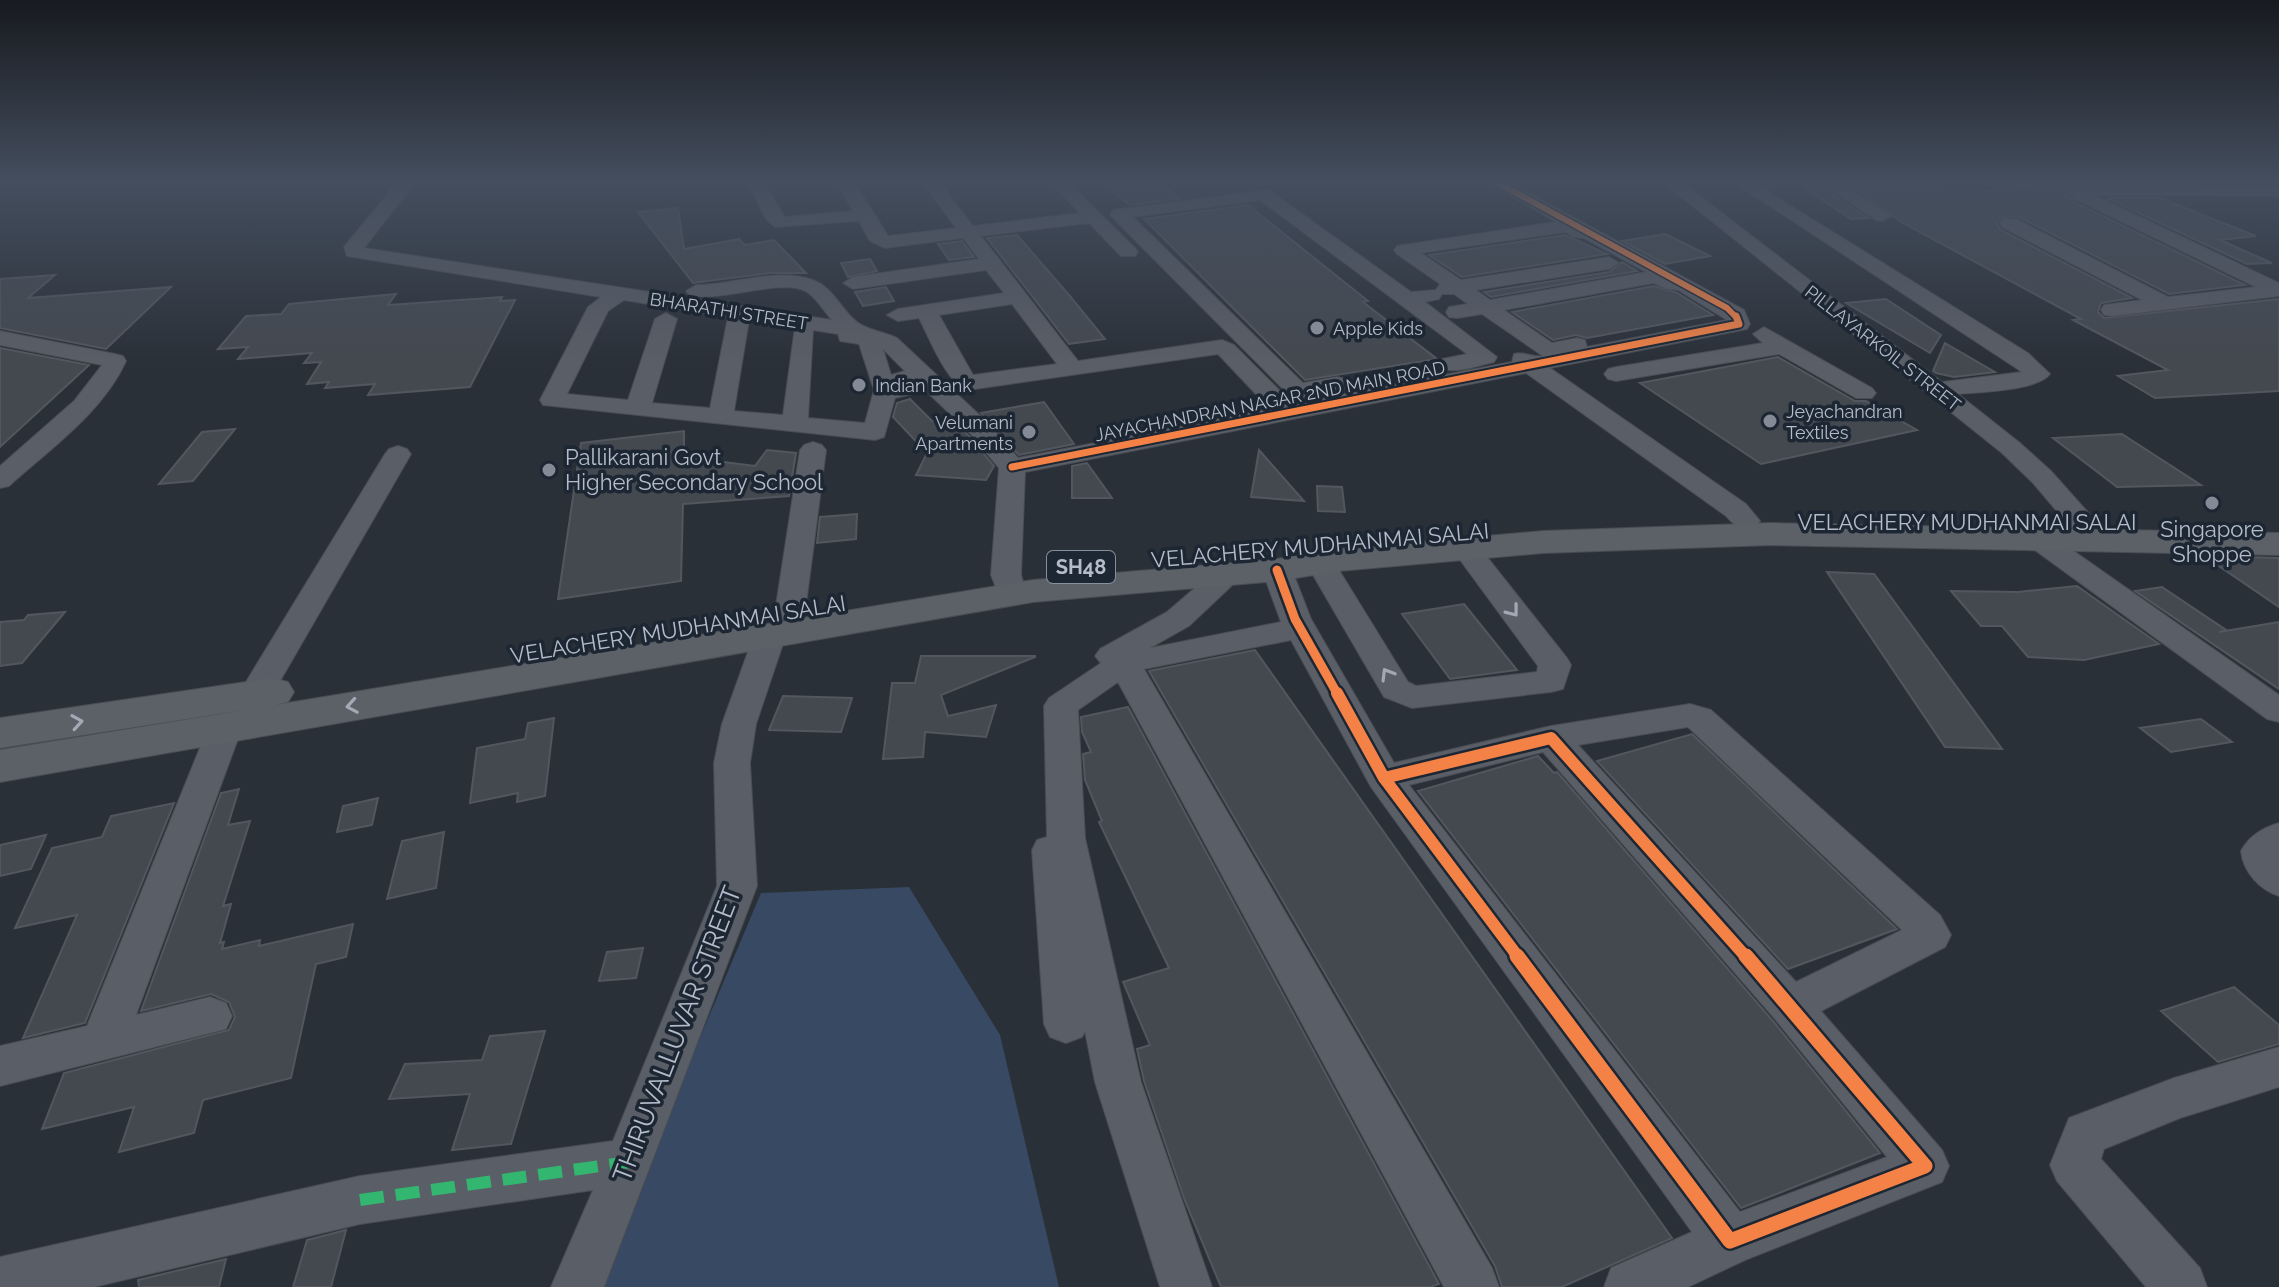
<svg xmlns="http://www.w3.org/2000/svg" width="2279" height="1287" font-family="Raleway,sans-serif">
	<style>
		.water { fill: #384963 }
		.building { fill: #444950; stroke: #52575f; stroke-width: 2 }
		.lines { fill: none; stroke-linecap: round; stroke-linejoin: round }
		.minor-casing { stroke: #484c53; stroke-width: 2 }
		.major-casing { stroke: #484c55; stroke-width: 2 }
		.minor { fill: #5a5e66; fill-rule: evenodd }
		.major { fill: #5c6168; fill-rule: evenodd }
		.quiet { stroke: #33b770; stroke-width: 12; stroke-dasharray: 24 12; stroke-linecap: butt }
		.cycleway-far4-casing { stroke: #1d2633; stroke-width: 9 }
		.cycleway-far3-casing { stroke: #1d2633; stroke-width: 11 }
		.cycleway-far2-casing { stroke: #1d2633; stroke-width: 14 }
		.cycleway-far1-casing { stroke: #1d2633; stroke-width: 17 }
		.cycleway-casing { stroke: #1d2633; stroke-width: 20 }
		.cycleway-far4 { stroke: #f48246; stroke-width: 6 }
		.cycleway-far3 { stroke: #f48246; stroke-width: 7 }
		.cycleway-far2 { stroke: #f48246; stroke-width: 9 }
		.cycleway-far1 { stroke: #f48246; stroke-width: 12 }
		.cycleway { stroke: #f48246; stroke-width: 15 }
		.oneway { stroke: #a2a9b5 }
		.oneway2 { stroke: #a2aab6 }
		.poi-dot { fill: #848b96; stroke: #1d2633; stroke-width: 3 }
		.labels { text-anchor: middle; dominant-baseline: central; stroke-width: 7; stroke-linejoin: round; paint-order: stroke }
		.far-street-label { font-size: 18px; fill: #b4bcc9; stroke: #1d2633 }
		.far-poi-label { font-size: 18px; fill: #b4bcc9; stroke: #1d2633; text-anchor: start }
		.shield { fill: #1d2633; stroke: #878f9c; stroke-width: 2 }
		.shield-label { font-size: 20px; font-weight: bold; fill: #b4bcc9 }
		.poi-label { font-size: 22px; fill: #b4bcc9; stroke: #1d2633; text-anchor: start }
		.street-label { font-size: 22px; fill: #b4bcc9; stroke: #1d2633 }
		.near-street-label { font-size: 26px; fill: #b4bcc9; stroke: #1d2633 }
	</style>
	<rect width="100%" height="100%" fill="#2a3038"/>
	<path class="water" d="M909,887l91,148 59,252h-464l166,-394z"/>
	<path class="building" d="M1105,183h56l18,16 -50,6z
		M1941,183l7,4 121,9 3,5 173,84 -76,9 -152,-78 -18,2 -2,6 4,6 131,68 -31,5 -3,9 6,6 175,-19v92l-124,7 -37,-22 50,-6 -95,-50 8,-1 -180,-97 -51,-37z
		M1820,186l48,32 -17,1 -48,-32z
		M2107,198h53l96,38 -36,4 52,23 -25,1z
		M1248,205l120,96 -5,1 74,57 -132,21 -161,-161z
		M678,208l6,41 55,-10 6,6 29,-5 32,33h-36l-77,10 -55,-71z
		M1665,234l45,22 -45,8 -43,-23z
		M1017,235l52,60 36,44 -36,5 -82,-106z
		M1565,235l42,19 -145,23 -33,-22z
		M962,241l12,16 -25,3 -11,-16z
		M870,259l7,12 -29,6 -7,-14z
		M1622,262l15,9 -146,26 -7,-5 125,-20z
		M55,275l-27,23 143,-11 -65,62 -106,-21v-49z
		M1654,286l23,7 36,22 -126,23 -11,-3 -23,5 -41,-28z
		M886,287l8,14 -31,5 -8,-14z
		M396,294l-8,11 114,-8 -2,4 15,-1 -45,87 -102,8 7,-11 -50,4 4,-6 -22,2 14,-22 -17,1 8,-10 -74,6 10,-12 -30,2 28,-33 35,-2 8,-10z
		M1886,299l55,36 -11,18 -84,-50z
		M1945,343l50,29 -41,5 -18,-4 -3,-2z
		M0,348l89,17 -89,82z
		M1778,357l77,44h11l51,29 -156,34 -121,-81z
		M910,399l22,22 18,-3 18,17 26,31 -8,14 -70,-5 11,-22 -34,-36 4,-14z
		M1044,402l30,42 -55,11 -38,-42z
		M235,429l-42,52 -34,3 43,-52z
		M684,431v26l71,9 12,-16 29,3 -7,43 -106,8 -2,77 -123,18 23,-156z
		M2122,434l79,51 -84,2 -64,-49z
		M1259,450l45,51 -53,-4z
		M1087,463l25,35h-40v-32z
		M1317,486l25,1 3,25 -27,-1z
		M857,514l-1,25 -39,4 3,-26z
		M2241,557l38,1v49l-69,-47z
		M1827,572l47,2 128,175 -57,-2z
		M2077,586l82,58 -75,16 -56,-3 -26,-31h-21l-30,-35 67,1z
		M2162,587l64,43 -7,2 60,-10v67l-144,-98z
		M1464,604l53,66 -67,9 -48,-65z
		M65,612l-43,51 -22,3v-44l24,-2 4,-5z
		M1255,650l116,164 301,424 -110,49h-60l-7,-21 -346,-595z
		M921,656h114v1l-94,38 7,21 48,-11 -10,32 -61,-5 -2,25 -40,2 9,-76h23z
		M783,696l69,2 -11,34 -72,-2z
		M1128,707l311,577 -9,3h-209l-36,-86 -41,-120 -7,-32 13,-4 -27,-63 46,-14 -70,-146 3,-1 -17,-41 -2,-26 8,-2 -9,-20 -1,-15z
		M554,718l-9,78 -28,6 1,-9 -48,10 7,-55 48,-9 3,-16z
		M2201,719l31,23 -61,10 -31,-24z
		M1692,734l205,195 -109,40 -191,-208z
		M1538,756l16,17 3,-1 216,249 107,132 -139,55 -323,-417z
		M239,789l-11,36 22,-4 -27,85 8,-2 -11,39 4,-1 -2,7 38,-9 -1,6 94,-22 -7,33 -30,7 -25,114 -88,22 -9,33 -75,19 15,-45 -92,22 22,-56 165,-43 6,-13 -6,-15 -18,-8 -70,17 80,-218z
		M378,798l-6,27 -35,7 6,-26z
		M174,803l-89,220 -62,15 54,-123 -62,13 37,-80 50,-11 9,-21z
		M444,832l-8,56 -49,11 15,-58z
		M46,835l-15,34 -31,7v-31z
		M643,948l-7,30 -37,3 8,-29z
		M2234,987l45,38v19l-61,18 -57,-51z
		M545,1031l-34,113 -59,6 18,-56 -81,5 16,-35 77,-4 8,-24z
		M346,1230l-15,57h-38l14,-47z
		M226,1259l-7,28h-80l-1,-7z"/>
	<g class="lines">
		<defs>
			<path id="minor" d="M397,183h18l-51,65 468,72c-8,-9 -15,-21 -25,-28 -24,-15 -87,11 -118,3l-3,-4 10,-6c37,0 81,-18 117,-5 21,8 28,30 44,42 10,8 28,10 40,16l91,85 30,35 252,-49 -52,-55 -250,36c-21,-5 -39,-53 -49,-72l-21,3 -11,-6 11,-6 106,-16 -18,-23 -133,19 -10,-6 10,-6 126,-18 -16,-21 -78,10 -15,-7 -11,-20 -84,6 -9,-8 -18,-36h16l21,34 68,-6 -15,-28h17l33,53 68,-8 -33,-45h17l33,43 107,-13 -29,-30h18l66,65 3,4 -3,4h-14l-32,-33 -108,13 97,125 144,-21 12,5 59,59 219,-42 2,-8c11,-3 18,4 29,2l-61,-42 -25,4 -8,-1 -3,-5 3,-5 19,-3 -14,-10h-12l-3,5 -14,3 72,55 -3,5c-16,4 -36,11 -52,7l-3,-5 3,-5 25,-5 -207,-154 -127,17 170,166 34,-6 8,2 4,5 -4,5c-16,4 -39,11 -55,7l-177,-178 -3,-4 3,-4 156,-20 142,102 25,-2 4,-6 -43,-30 -3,-4 3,-4 159,-24 -67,-39h21l234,127 6,14 -3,5 -197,39 196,136 14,17 -4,6c-15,4 -20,0 -30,-11l-200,-143 -501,99 -4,103 6,19 -4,6 -11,3 -11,-3 -10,-25 8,-107 -29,-35 -44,-42 -31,7 -11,39 -9,3 -332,-35 -3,-5 48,-93 13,-10 -254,-41 -3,-9zM1566,232l7,5 11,1 62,34 -156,28 -14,-10 133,-21 10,-6 -10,-6 -148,23 -40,-27zM1654,283l12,6 12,1 49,30 -140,27 -2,-7 -8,-2 -25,5 -48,-33zM624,300l104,17 -18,91 -58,-5 25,-84 -11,-6 -11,6 -27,81 -61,-6 41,-83zM1012,304l45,60 -84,11 -34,-60zM749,320l46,7 -12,88 -49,-4zM813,330l25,4 2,7 19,3 15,46 -9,33 -57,-5zM883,349l22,22 -14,4z
				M1664,183h19l259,199 80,-10 -287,-189h19l274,170 22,21c-13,17 -71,18 -92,20l62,49 31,28 42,47 4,6 -4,6 -10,2 -10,-2 -40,-47 -31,-30z
				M1821,183h20l50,33 -9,5 -6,-1z
				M1987,183l292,3v10l-185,-1 185,88v13l-167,20 -8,-1 -3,-5 3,-5 38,-5 -140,-73 -2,-4 2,-4h14l152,78 88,-10 -183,-89 -2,-5 -75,-5z
				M1764,327l108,61 4,5 -4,5h-16l-77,-44 -163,27 -8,-2 -4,-5 4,-5 8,-2 147,-24 -10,-9z
				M0,331l115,23 8,2 3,5c-23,51 -76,88 -117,125l-9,2v-22l74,-65 28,-36 -102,-20z
				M813,442l9,3 4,5 -21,162 -4,7 -11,2 -11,-2 -4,-7 25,-162 4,-5z
				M398,446l9,3 4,5 -139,241 -5,8 -12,3 -12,-3 -5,-8 147,-241 4,-5z
				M2038,530l10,3 231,162v27l-12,-3 -239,-174 -4,-6 4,-6z
				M1466,540l10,3 91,115 4,7 -8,24 -12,3 -139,16 -28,-11 -78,-134 5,-6 10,-3 10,3 77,125 8,4 121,-14 1,-6 -86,-117 4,-6z
				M1277,561l10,3 5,6 19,49 83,144 157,-37 139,-22 21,6 229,205 11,20 -6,12 -124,64 121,139 7,16 -7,16 -197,78 -57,27h-84l7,-19 81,-36 -321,-445 -80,-147 -147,29 348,599 7,19h-55l-326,-605 -40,28 7,128 56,244 71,205h-52l-65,-205 -10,-51 -3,6 -16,6 -16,-6 -6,-13 -12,-174 5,-10 10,-3 -3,-131 5,-8 52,-35 -6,-7 5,-7 67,-37 51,-44 11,-3 11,3 4,6 -55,52 -39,22 131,-26 -19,-52 5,-6zM1688,727l214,203 -106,52 -218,-237zM1543,752l232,267 112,138 -147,55 -331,-427z
				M770,625l11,3 5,7 -30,89 -6,39 7,123 -153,401h-53l42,-97 -233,34 -266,63h-94v-30l360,-81 253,-35 104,-255 -3,-123 8,-39 32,-89 5,-7z
				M225,716l12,4 5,8 -106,287 74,-18 16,6 6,13 -6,13 -226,57v-40l87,-20 121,-298 5,-8z
				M2279,823v73c-19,-6 -36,-24 -38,-45 8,-15 21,-23 38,-28z
				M2279,1047v40l-99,31 -76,31 -3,10 99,109 7,19h-61l-89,-106 -7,-16 19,-47 105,-40z"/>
			<path id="major" d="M1771,523l508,10v22l-508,-10 -228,8 -204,18 -62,10 -244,21 -1033,180v-32l251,-41 -251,39v-30l273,-40 15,4 6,10 -6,10 -13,3 758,-125 244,-21 62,-10 204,-18z"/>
		</defs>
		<use href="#minor" class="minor-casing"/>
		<use href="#major" class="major-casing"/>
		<use href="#minor" class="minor"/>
		<use href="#major" class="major"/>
		<path class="quiet" d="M360,1200l269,-38"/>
		<defs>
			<path id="cycleway-far4" d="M1498,183l229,125 10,10"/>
			<path id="cycleway-far3" d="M1012,467l727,-143 -3,-8"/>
			<path id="cycleway-far2" d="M1277,570l18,49 43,76"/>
			<path id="cycleway-far1" d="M1337,693l47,85
				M1384,778l135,180
				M1384,778l167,-40 196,220"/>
			<path id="cycleway" d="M1517,956l213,285 195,-75 -179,-210"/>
		</defs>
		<use href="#cycleway-far4" class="cycleway-far4-casing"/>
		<use href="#cycleway-far3" class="cycleway-far3-casing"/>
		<use href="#cycleway-far2" class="cycleway-far2-casing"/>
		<use href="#cycleway-far1" class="cycleway-far1-casing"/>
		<use href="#cycleway" class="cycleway-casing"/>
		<use href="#cycleway-far4" class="cycleway-far4"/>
		<use href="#cycleway-far3" class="cycleway-far3"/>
		<use href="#cycleway-far2" class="cycleway-far2"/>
		<use href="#cycleway-far1" class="cycleway-far1"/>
		<use href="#cycleway" class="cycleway"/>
	</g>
	<defs><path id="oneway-chevron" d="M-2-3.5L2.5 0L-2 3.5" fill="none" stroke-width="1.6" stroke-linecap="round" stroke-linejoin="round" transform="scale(2)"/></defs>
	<g class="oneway">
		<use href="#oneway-chevron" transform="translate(1513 611) rotate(52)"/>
		<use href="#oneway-chevron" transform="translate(1387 674) rotate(-121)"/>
	</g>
	<g class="oneway2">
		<use href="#oneway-chevron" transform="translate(352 706) rotate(170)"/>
		<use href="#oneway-chevron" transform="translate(77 722) rotate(-9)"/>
	</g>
	<linearGradient id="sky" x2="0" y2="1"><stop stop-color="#171a1f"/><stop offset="0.5" stop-color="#444e5e"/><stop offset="1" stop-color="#444e5e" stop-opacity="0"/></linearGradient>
	<rect width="2279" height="363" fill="url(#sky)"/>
	<g class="poi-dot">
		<circle cx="1317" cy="328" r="8"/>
		<circle cx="859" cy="385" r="8"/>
		<circle cx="1770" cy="421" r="8"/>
		<circle cx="1029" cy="432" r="8"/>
		<circle cx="549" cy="470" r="8"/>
		<circle cx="2212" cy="503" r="8"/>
	</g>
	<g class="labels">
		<g class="far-street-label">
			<text transform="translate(729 311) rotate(9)">BHARATHI STREET</text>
			<text transform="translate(1883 348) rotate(38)">PILLAYARKOIL STREET</text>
			<text transform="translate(1270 401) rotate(-11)">JAYACHANDRAN NAGAR 2ND MAIN ROAD</text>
		</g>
		<g class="far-poi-label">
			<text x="1333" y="328">Apple Kids</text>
			<text x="875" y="385">Indian Bank</text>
			<text x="1786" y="411">Jeyachandran<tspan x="1786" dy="21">Textiles</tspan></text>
			<text x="1013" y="422" text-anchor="end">Velumani<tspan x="1013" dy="21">Apartments</tspan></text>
		</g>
		<rect class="shield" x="1047" y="551" width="68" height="32" rx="6"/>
		<g class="shield-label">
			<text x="1081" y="567">SH48</text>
		</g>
		<g class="poi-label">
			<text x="565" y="457">Pallikarani Govt<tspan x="565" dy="25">Higher Secondary School</tspan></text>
			<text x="2212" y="529" text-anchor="middle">Singapore<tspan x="2212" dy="25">Shoppe</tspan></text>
		</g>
		<g class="street-label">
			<text x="1967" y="522">VELACHERY MUDHANMAI SALAI</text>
			<text transform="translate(1320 545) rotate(-5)">VELACHERY MUDHANMAI SALAI</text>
			<text transform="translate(678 629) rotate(-9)">VELACHERY MUDHANMAI SALAI</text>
		</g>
		<g class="near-street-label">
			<text transform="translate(677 1034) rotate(-69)">THIRUVALLUVAR STREET</text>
		</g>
	</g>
</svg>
